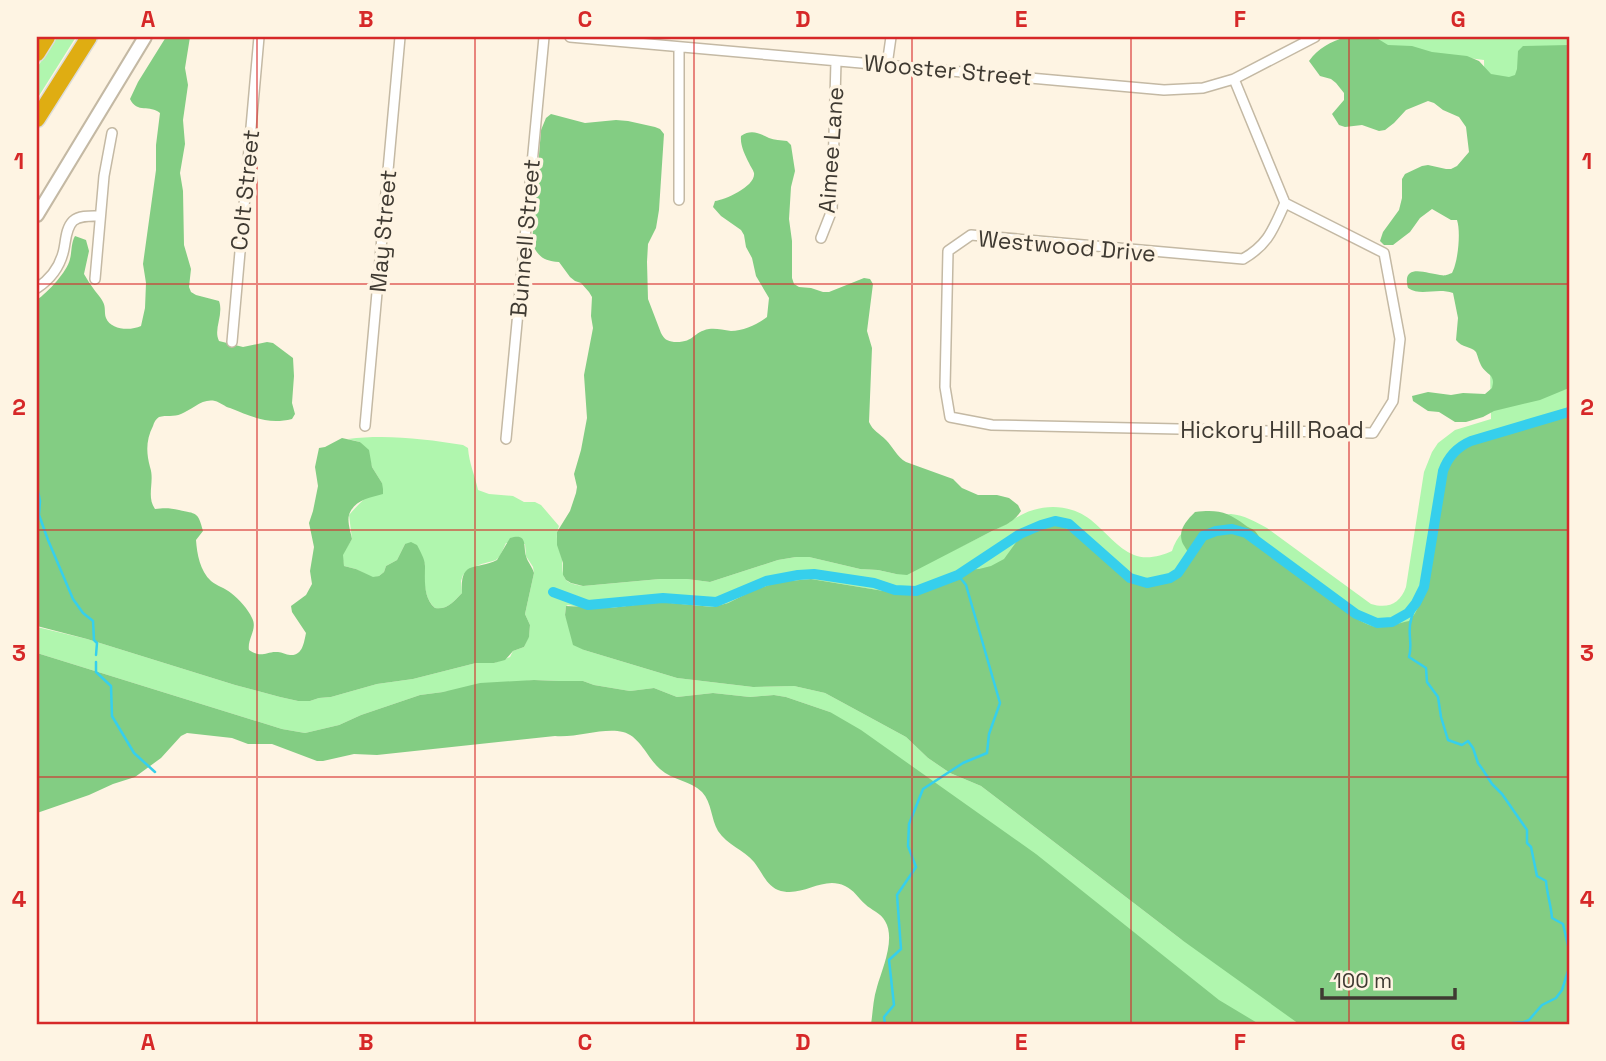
<svg xmlns="http://www.w3.org/2000/svg" width="1606" height="1061" font-family="'Space Grotesk',sans-serif">
	<style>
		.green { fill: #b0f6ae }
		.forest { fill: #83cd83 }
		.lines { fill: none; stroke-linecap: round; stroke-linejoin: round }
		.stream { stroke: #36cfec; stroke-width: 2.5 }
		.canal { stroke: #36cfec; stroke-width: 10 }
		.street-casing { stroke: #c4b9a4; stroke-width: 12 }
		.secondary-casing { stroke: #c4b9a4; stroke-width: 16 }
		.highway-casing { stroke: #dcdcda; stroke-width: 19 }
		.street { stroke: #fff; stroke-width: 9 }
		.secondary { stroke: #fff; stroke-width: 12 }
		.highway { stroke: #dfad12; stroke-width: 16 }
		.grid { fill: none; stroke: #d62828; stroke-width: 2; stroke-opacity: 0.55 }
		.labels { text-anchor: middle; dominant-baseline: central; stroke-width: 7; stroke-linejoin: round; paint-order: stroke }
		.street-label { font-size: 23px; fill: #3f3a32; stroke: #fef4e3 }
		.neatline { fill: none; stroke: #d62828; stroke-width: 2.5 }
		.grid-label { font-size: 23px; text-anchor: middle; font-weight: bold; fill: #d62828 }
	</style>
	<rect width="100%" height="100%" fill="#fef4e3"/>
	<path class="green" d="M56,37h20l-39,62v-31z
		M1345,37h224v727l-137,-172 -14,26 -33,15 -187,-77 -34,35 -126,-20 -87,5 -21,10 -28,7 -12,-1 -80,-13 -33,3 -25,9 -24,12 -15,4 -53,-5 -50,6h-26l-16,-3 -2,1 -1,9 5,11 1,10 13,14 93,28 76,9 41,-1 31,7 81,44 22,21 22,15 31,13 201,154 387,84h-603l-136,-312 -44,-15 -12,-2 -24,2 -37,-4 -36,4 -23,-9 -24,3 -36,-6 -11,-4h-24l-25,-1 -114,15 -59,20 -22,10 -34,8 -23,-4 -245,-76v-26l50,12 148,46 45,12 18,4h12l9,-3 12,-1 46,-13 36,-5 63,-16h18l16,-6 3,-6 11,-4 5,-11 1,-11 -5,-11 9,-41 -1,-6 -7,-11 -1,-12 -19,-1c-10,22 -7,15 -27,22 -6,2 -11,7 -16,10l-2,6 1,12c-8,8 -14,17 -27,15 -11,-9 -12,-30 -10,-44l-20,-20 -8,16 -11,6 -2,6 -5,4 -6,2 -17,-9 -12,-3 -2,-11 10,-16 -3,-24c10,-12 21,-21 33,-32l-10,-16 -3,-11 -9,-14 -12,-3c39,-5 77,0 115,6l5,3c1,15 7,28 10,42l11,4 24,2 11,6h11l6,3 18,21c-5,12 0,22 3,33 1,7 -1,16 5,22 4,3 10,4 16,5l77,-7h27l23,3 68,-22 18,-3h13l51,12 18,1 18,4 46,-18 68,-34c23,-18 57,-21 81,-2 14,11 26,28 43,35 12,5 27,1 38,-4 2,-7 6,-14 11,-19 7,-6 40,-19 48,-18 13,1 25,8 36,14l104,76c17,5 29,0 35,-17l18,-115 8,-20 6,-9 17,-13 36,-11 -7,-359 -147,-19z"/>
	<path class="forest" d="M166,37h24l-5,31 3,17 -5,35 2,24 -5,29 3,18 1,54 7,24 -2,18 2,5 5,3 23,6c5,14 -6,28 0,40l24,6 24,-5 6,1 20,15 1,18 -2,27 3,11 -3,5c-24,6 -39,-2 -62,-11 -5,-1 -10,-6 -15,-7 -13,-3 -23,9 -34,13 -7,3 -15,1 -22,3 -3,2 -5,5 -6,9 -7,14 -7,26 -3,41 5,15 -4,29 5,42 9,-1 15,-1 24,1 17,4 19,1 24,21l-7,9c1,14 4,31 15,41 6,5 14,7 20,12 8,6 17,16 21,25 6,11 -5,21 -3,32 14,9 16,1 29,2 4,0 8,3 12,3 13,1 14,-13 16,-22l-14,-21 -1,-6 15,-11 6,-11 -2,-13 4,-24 -5,-24 4,-12 5,-25 -3,-19 4,-19 6,-1 17,-9 18,4 9,8 3,17 10,16 1,6v5c-14,4 -29,6 -34,21 -2,7 2,18 3,24l-9,16 1,11 12,3 17,8 6,-1 5,-4 2,-6 11,-6 8,-16 6,-2 6,3c3,6 8,14 8,21 0,14 -2,32 10,42 13,2 19,-7 27,-15 -2,-34 13,-22 35,-33l13,-22c18,-5 13,7 16,18 2,7 6,10 8,17l-9,41 5,11 -1,12 -5,10 -11,4 -8,9 -11,3h-18l-63,16 -36,5 -46,13 -12,1 -9,3h-12l-18,-4 -45,-12 -148,-46 -50,-13v-326c11,-8 30,-28 33,-41 2,-8 1,-16 5,-23l11,4 3,11 -5,23c3,5 6,10 9,14 3,5 8,9 10,14 3,5 1,11 3,16 5,12 24,13 35,8l4,-18 1,-25 -3,-19 13,-94v-25l4,-32c-10,-9 -23,1 -30,-14l8,-17z
		M1345,37h30l13,8 24,1 20,6 35,4 12,5 12,13 18,3 6,-2 2,-6 1,-18 5,-5 46,-1v343l-29,12 -46,11 -11,6 -17,5h-11l-16,-10 -11,-1 -15,-10 -1,-5 16,-4 23,3 12,-2 22,1 7,-6c1,-5 2,-7 -1,-12 -4,-4 -9,-7 -11,-13 -1,-2 -3,-9 -4,-11 -5,-6 -14,-4 -20,-12l2,-22 -5,-25c-17,-6 -31,4 -45,-5 -7,-26 20,-14 32,-13 6,1 6,0 12,-2 6,-11 9,-41 5,-53h-6l-19,-11 -12,9 -10,14 -17,13h-9l-4,-4 3,-9 16,-22 3,-12v-19l3,-5 17,-8 6,-1 18,4h5l6,-3 12,-14 -3,-25 -7,-10 -16,-7 -9,-7 -6,-2 -22,9 -12,13 -9,7 -6,1 -17,-6 -17,2 -6,-2 -7,-11 12,-14v-7l-8,-10 -5,-4 -11,-3 -11,-15c9,-13 22,-19 36,-24z
		M551,114l34,9 31,-3 12,1 27,6 5,2 4,5 -5,76 -3,18 -8,16 -1,18 1,37 13,34c3,6 6,8 13,9 21,1 18,-10 35,-13 7,-1 14,1 22,2 12,0 27,-7 36,-14l2,-19 -13,-22 -4,-18 -6,-11 -2,-12 -3,-5 -20,-14 -8,-9 2,-6c10,-1 41,-15 39,-28 -1,-4 -4,-7 -5,-10 -4,-8 -9,-18 -8,-27 10,-7 18,-3 28,2 5,2 12,2 18,3l4,4 4,26 -4,16 -2,32 3,22v37l2,6 5,3 12,1 12,4h6l35,-14 6,1 3,5 -6,47 5,17 -3,74c4,9 10,11 17,18 7,7 11,17 20,22l47,17 9,9 16,7h19l12,3 9,7 3,6c-6,10 -17,15 -27,19l-87,45 -11,-1 -18,-4 -18,-1 -51,-12h-13l-18,3 -68,22 -23,-3h-27l-77,7 -12,-3 -5,-3 -3,-5v-12l-6,-18v-13l13,-21 6,-18 1,-6 -3,-13 7,-24 6,-32 -3,-43 9,-47 -2,-12 1,-19 -3,-5 -8,-9 -6,-2 -5,-4 -11,-15c-15,-1 -21,-5 -27,-19l9,-113 5,-12z
		M1569,415v609h-270l-117,-84 -201,-154 -31,-13 -22,-15 -22,-21 -81,-44 -31,-7 -41,1 -76,-9 -93,-28 -11,-5 -8,-30 1,-9 44,2 50,-6 53,5 15,-4 24,-12 25,-9 34,-3 79,13 12,1 28,-7 33,-16 16,-1 12,-3 13,-7 13,-18 14,-10 12,-5 9,-1 9,1 12,5c10,9 53,50 62,52 12,3 26,2 37,-4 8,-5 15,-11 16,-20 1,-7 -2,-10 -5,-15 -6,-13 3,-23 12,-32 23,-3 33,0 50,13 3,3 7,3 10,6 5,5 8,16 14,23 11,11 27,20 40,29 18,13 42,36 63,43 11,4 25,-3 37,-5 22,-19 29,-114 34,-145 6,-16 7,-24 24,-30z
		M37,653l245,76 23,4 34,-8 22,-10 59,-20 23,-3 37,-9 54,-3 25,1h24l11,4 36,6 24,-3 23,9 36,-4 37,4 24,-2 12,2 44,15 31,18 175,124 183,146 40,24h-388c2,-12 2,-25 6,-37 5,-18 19,-48 8,-66 -4,-8 -14,-11 -20,-17 -7,-6 -11,-14 -20,-18 -23,-11 -43,13 -67,4 -12,-5 -16,-18 -24,-28 -10,-12 -27,-17 -36,-31 -7,-12 -6,-28 -16,-39 -11,-11 -30,-12 -42,-23 -12,-10 -20,-33 -37,-37 -19,-5 -46,6 -68,4l-178,19 -23,-1 -31,7h-6l-45,-17h-24l-16,-6 -45,-5 -6,3 -20,22 -26,19 -22,7 -24,11 -52,18z"/>
	<g class="lines">
		<path class="stream" d="M37,486l3,15 -1,14 9,25 25,59 10,14 10,8 1,19 3,3 -1,12
			M1416,603c-1,6 -4,11 -5,17 -4,12 2,24 -2,37l17,11 1,14 11,15 3,20 7,23 14,5 6,-4 5,7 5,15 5,7 9,14 10,10 25,36v13l4,4 6,29 9,5c1,13 5,24 6,37l11,6 6,26
			M96,662v10l15,14 1,30 22,37 21,19
			M885,1024l-1,-7 10,-12 -5,-45 12,-11 -4,-54 19,-28 -8,-21 1,-22 14,-35 40,-26 24,-10 2,-19 11,-31 -34,-118 -8,-10
			M1510,1024l3,-1 11,-1 5,-2 13,-15 14,-7 6,-8 7,-22"/>
		<path class="canal" d="M553,592l35,13 75,-7 53,4 50,-21 32,-6 16,-1 60,9 21,7 21,1 42,-16 62,-41 21,-9 14,-4 14,3 61,54 17,5 23,-5 8,-5 25,-37 13,-5 16,-2 14,4 110,81 21,9 15,-1 16,-9 8,-10 8,-16 19,-116c5,-14 14,-24 28,-30l98,-29"/>
		<defs>
			<path id="street" d="M570,37l594,53 39,-2 31,-9 81,-42
				M887,65l4,-28
				M1234,79l51,124 99,50 16,86 -7,62 -20,32 -381,-8 -42,-8 -5,-30 3,-136 23,-16 272,24c26,-15 30,-30 42,-56
				M679,200v-153
				M821,238l11,-28 4,-149
				M95,279l9,-103 8,-43
				M37,288c12,-8 22,-20 26,-35 3,-10 2,-24 10,-32 7,-6 18,-5 27,-5
				M232,342l27,-305
				M365,426l35,-389
				M506,439l38,-402"/>
			<path id="secondary" d="M37,215l108,-178"/>
			<path id="highway" d="M37,53l10,-16
				M37,119l52,-82"/>
		</defs>
		<use href="#street" class="street-casing"/>
		<use href="#secondary" class="secondary-casing"/>
		<use href="#highway" class="highway-casing"/>
		<use href="#street" class="street"/>
		<use href="#secondary" class="secondary"/>
		<use href="#highway" class="highway"/>
	</g>
	<path class="grid" d="M257,37v987M475,37v987M694,37v987M912,37v987M1131,37v987M1349,37v987M37,284h1532M37,530h1532M37,777h1532"/>
	<g class="labels">
		<g class="street-label">
			<text transform="translate(948 70) rotate(5)">Wooster Street</text>
			<text transform="translate(831 150) rotate(-86)">Aimee Lane</text>
			<text transform="translate(245 190) rotate(-84)">Colt Street</text>
			<text transform="translate(383 231) rotate(-85)">May Street</text>
			<text transform="translate(525 238) rotate(-85)">Bunnell Street</text>
			<text transform="translate(1067 246) rotate(5)">Westwood Drive</text>
			<text x="1272" y="430">Hickory Hill Road</text>
		</g>
	</g>
	<rect width="1606" height="1061" fill="none" stroke="#fef4e3" stroke-width="77"/>
	<path d="M1322 988v10h133v-10" fill="none" stroke="#3f3a32" stroke-width="3.5"/>
	<text x="1333" y="988" font-size="21" fill="#3f3a32" stroke="#fef4e3" stroke-width="5" paint-order="stroke">100 m</text>
	<rect x="38" y="38" width="1530" height="985" class="neatline"/>
	<g class="grid-label">
		<text x="148" y="27">A</text>
		<text x="366" y="27">B</text>
		<text x="585" y="27">C</text>
		<text x="803" y="27">D</text>
		<text x="1021" y="27">E</text>
		<text x="1240" y="27">F</text>
		<text x="1458" y="27">G</text>
		<text x="19" y="169">1</text>
		<text x="1587" y="169">1</text>
		<text x="19" y="415">2</text>
		<text x="1587" y="415">2</text>
		<text x="19" y="661">3</text>
		<text x="1587" y="661">3</text>
		<text x="19" y="907">4</text>
		<text x="1587" y="907">4</text>
		<text x="148" y="1050">A</text>
		<text x="366" y="1050">B</text>
		<text x="585" y="1050">C</text>
		<text x="803" y="1050">D</text>
		<text x="1021" y="1050">E</text>
		<text x="1240" y="1050">F</text>
		<text x="1458" y="1050">G</text>
	</g>
</svg>
